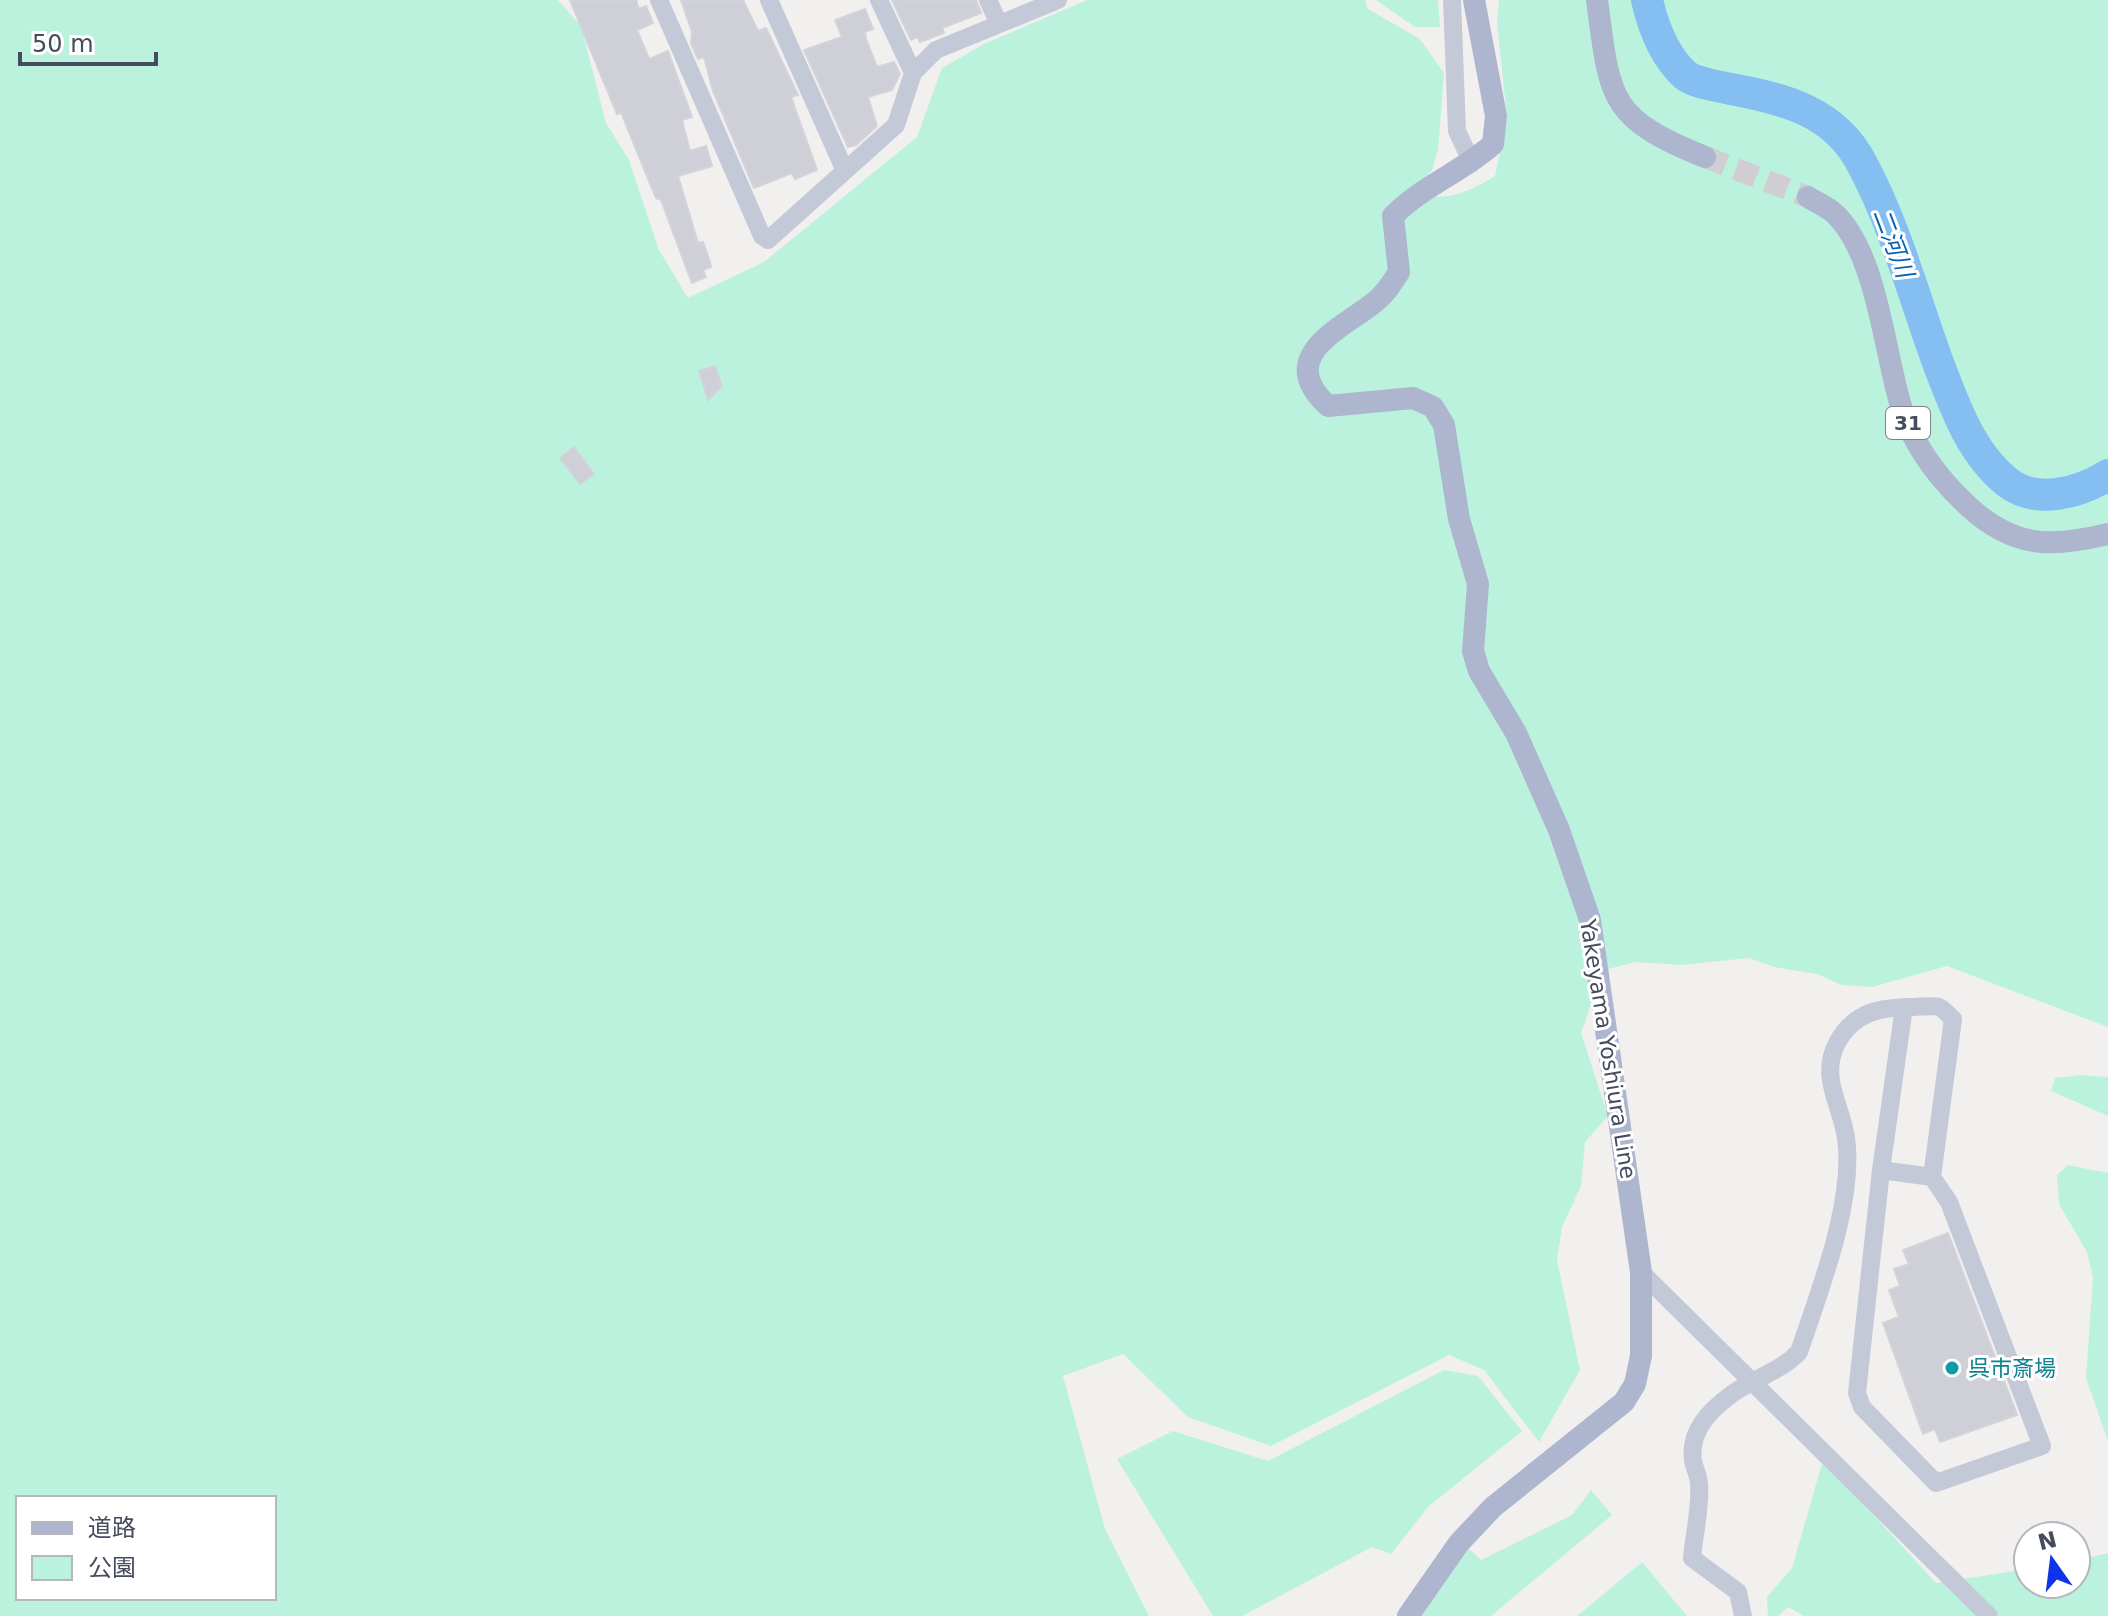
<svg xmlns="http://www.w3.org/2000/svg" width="2108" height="1616" font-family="'DejaVu Sans','Noto Sans JP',sans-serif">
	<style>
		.green { fill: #bbf2de; fill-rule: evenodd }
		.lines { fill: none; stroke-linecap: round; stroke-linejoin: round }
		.river { stroke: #85bef1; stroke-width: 32 }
		.building { fill: #cecfd7; stroke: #d2d3db; stroke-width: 2 }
		.major-tunnel { stroke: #d0ced2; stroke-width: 22; stroke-dasharray: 22 11; stroke-linecap: butt }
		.minor { stroke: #c4c9d8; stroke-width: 18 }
		.major { stroke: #adb5cf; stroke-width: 22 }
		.culture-dot { fill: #0f9aa8; stroke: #fff; stroke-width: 3 }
		.labels { text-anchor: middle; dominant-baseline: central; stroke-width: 6; stroke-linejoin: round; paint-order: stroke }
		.shield { fill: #fff; stroke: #7e828e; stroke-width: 2 }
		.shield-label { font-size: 20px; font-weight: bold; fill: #464c5e }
		.street-label { font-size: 22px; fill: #464c5e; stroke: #fff }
		.culture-label { font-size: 22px; fill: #0d838f; stroke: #fff; text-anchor: start }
		.water-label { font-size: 24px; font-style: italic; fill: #0460b3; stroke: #fff }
	</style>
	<rect width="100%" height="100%" fill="#f2efef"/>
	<path class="green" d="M0,0h558l23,26 25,97 23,37 30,90 29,48 76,-36 153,-125 25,-69 42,-24 103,-44h278l3,9 52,30 24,34 -6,77 -6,20 -16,22c27,12 55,-1 79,-16l12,-59 -10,-94 2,-23h609v1027l-161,-61 -75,21 -30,-2 -25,-11 -43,-7 -25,-9 -69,7 -44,-3 -28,7 -8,11 -19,53 27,83 -23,26 -4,44 -19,41 -5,33 23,110 -41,72 -55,-72 -35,-15 -178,91 -83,-29 -65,-63 -60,22 42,153 44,87h-1149zM18,1498h256v100h-256z
		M1376,0h62l2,27h-25z
		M2081,1075l27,2v39l-57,-25 4,-13z
		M2068,1165l40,8v268l-22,-63 7,-101 -6,-25 -28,-48 -2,-29z
		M1444,1370l34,6 44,55 -94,76 -37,47 -19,-7 -130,69h-29l-96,-157 56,-28 95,30z
		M1823,1460l113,123 92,-14v15h48v-23l32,-8v63h-304l-16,-9 -10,9h-10l-1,-19 25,-29z
		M1591,1490l21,25 -121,101h-70l45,-70 15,14 91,-45z
		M1642,1562l45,54h-110z"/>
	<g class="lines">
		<path class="river" d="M1647,0c6,26 17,56 38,75 10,8 32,11 46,14 53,10 104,22 131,75 34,63 53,137 78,204 16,41 31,85 67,114 29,23 72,11 101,-7"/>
	</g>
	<path class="building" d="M570,0h66l3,9 7,-3 7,17 -16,7 12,29 19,-8 24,66 -10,3 8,31 16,-5 6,20 -34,10 20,67 5,-1 7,20 1,5 -8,3 3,7 -14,6 -31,-83 -5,-2 -5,-12 -30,-74 -4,2z
		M681,0h62l15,31 8,-3 32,67 -7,2 26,73 -22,9 -3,-6 -38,15 -41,-97 -9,-34 -6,2 -7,-16 1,-11z
		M892,0h84l5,13 -39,15 2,5 -24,9 -2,-5 -7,3z
		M865,9l8,20 -8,3 1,7 11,28 17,-5 6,12 -8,16 -24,7 9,29 -21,19 -8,2 -44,-97 38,-13 -7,-17z
		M715,366l7,20 -14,14 -9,-29z
		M574,447l20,27 -14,10 -20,-26z
		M1948,1233l69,182 -77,27 -5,-13 -12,5 -40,-111 16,-6 -10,-27 11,-4 -6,-17 15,-5 -6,-14z"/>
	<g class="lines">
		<path class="major-tunnel" d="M1705,157l103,40"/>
		<path class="minor" d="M659,0l103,236 6,4 128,-115 17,-52 -34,-73
			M769,0l76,171
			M988,0l11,24
			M1452,0l5,131 15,32
			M913,73l23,-23 122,-50
			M1881,1170l-24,223 5,14 74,76 106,-37 -93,-244 -17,-25
			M1641,1272l348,344
			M1743,1616l-5,-24 -46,-34c2,-23 9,-51 7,-74 0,-8 -5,-16 -6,-24 -4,-29 17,-50 39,-66 22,-16 48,-22 67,-42 20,-60 56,-150 47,-214 -4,-32 -27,-60 -9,-95 17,-32 45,-36 77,-36 7,0 19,-2 25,0 5,2 10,9 14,12l-21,158 -51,-7 23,-163"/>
		<path class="major" d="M1597,0c13,99 11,118 108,157
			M1808,197c8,5 19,10 26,16 43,40 50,138 67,193 12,40 37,72 67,100 45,42 83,42 140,28
			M1408,1616l51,-73 34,-36 131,-105 11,-18 6,-28v-84l-51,-352 -31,-90 -43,-97 -37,-62 -6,-20 5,-67 -19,-65 -15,-94 -11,-18 -20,-9 -85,8c-55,-51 16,-78 48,-105 10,-8 16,-18 23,-29l-6,-56c29,-30 69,-44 100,-72l3,-28 -22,-116"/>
	</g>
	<circle class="culture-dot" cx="1952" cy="1368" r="8"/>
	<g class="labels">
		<rect class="shield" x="1886" y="407" width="44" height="32" rx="6"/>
		<g class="shield-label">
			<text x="1908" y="423">31</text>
		</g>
		<g class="street-label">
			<text transform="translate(1608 1049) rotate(81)">Yakeyama Yoshiura Line</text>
		</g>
		<g class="culture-label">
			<text x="1968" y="1368">呉市斎場</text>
		</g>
		<g class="water-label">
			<text transform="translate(1893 243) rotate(69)">二河川</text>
		</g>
	</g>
	<rect x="16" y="1496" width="260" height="104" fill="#ffffff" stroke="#b5b7bf" stroke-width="2"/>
	<rect x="32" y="1522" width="40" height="12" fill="#adb5cf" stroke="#b5b7bf" stroke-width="2"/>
	<text x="88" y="1536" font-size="24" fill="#464c5e">道路</text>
	<rect x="32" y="1556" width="40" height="24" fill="#bbf2de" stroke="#b5b7bf" stroke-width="2"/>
	<text x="88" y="1576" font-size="24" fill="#464c5e">公園</text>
	<g transform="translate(2052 1560) rotate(346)"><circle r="38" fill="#ffffff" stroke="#b5b7bf" stroke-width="2"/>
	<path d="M0-6L14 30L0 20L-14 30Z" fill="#0e34ec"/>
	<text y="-12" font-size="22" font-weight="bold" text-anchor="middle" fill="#464c5e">N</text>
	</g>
	<path d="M20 52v12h136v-12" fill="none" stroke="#464c5e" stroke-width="4"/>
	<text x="32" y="52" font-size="24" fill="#464c5e" stroke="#ffffff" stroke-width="6" paint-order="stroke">50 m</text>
</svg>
